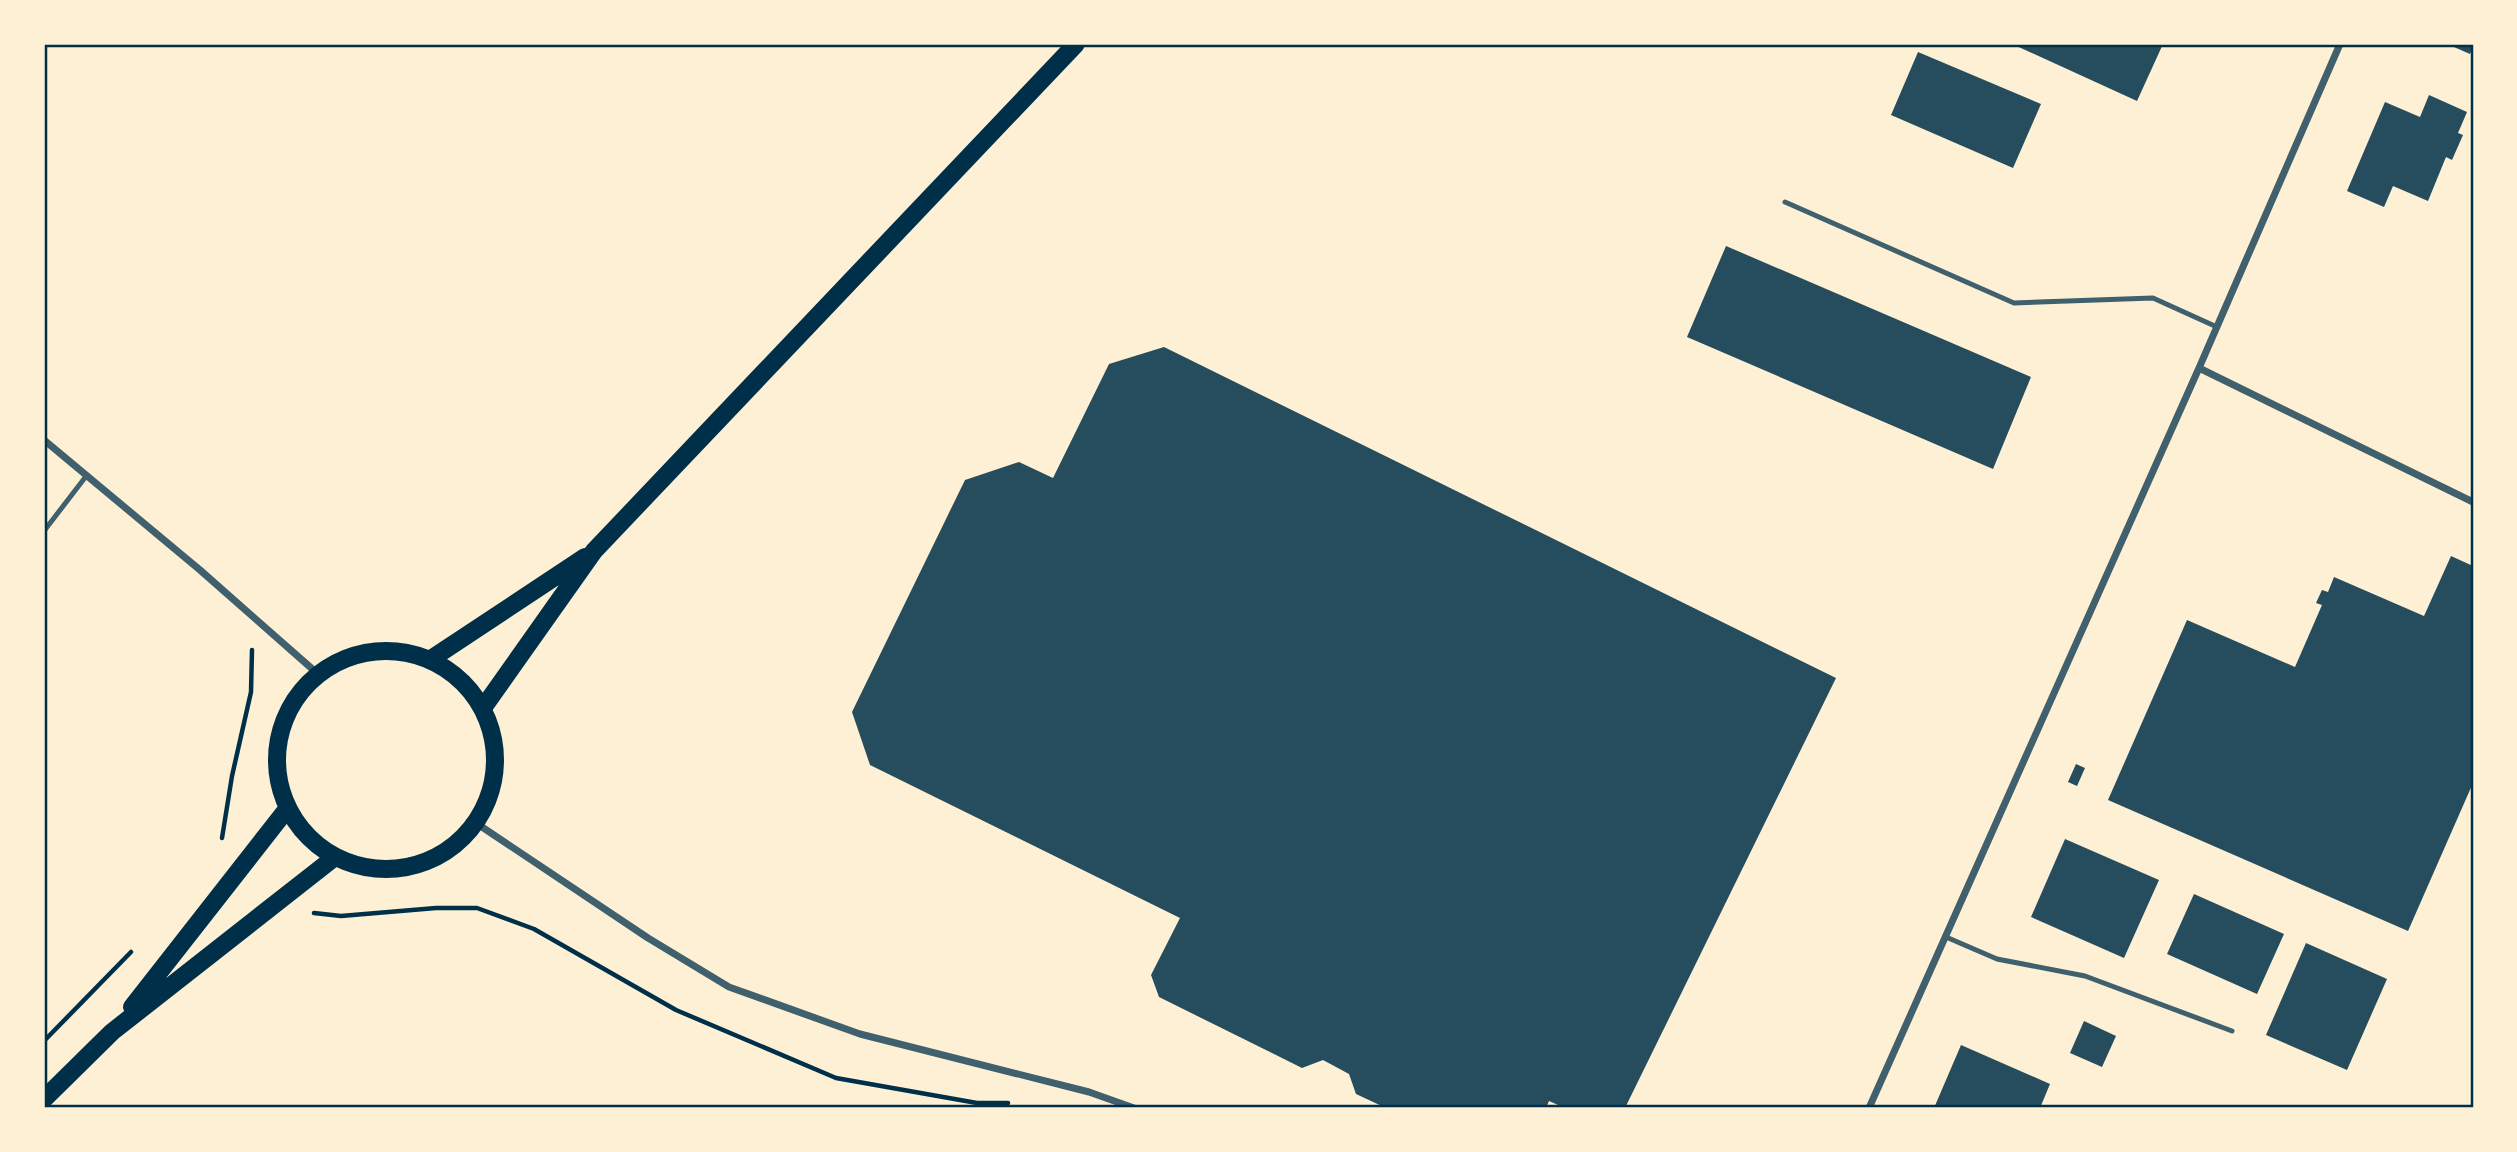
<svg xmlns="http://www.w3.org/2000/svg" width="2517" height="1152" font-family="'Titillium Web',sans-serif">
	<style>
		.building { fill: #264d5e }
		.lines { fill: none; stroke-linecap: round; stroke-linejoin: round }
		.path { stroke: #003049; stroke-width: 4.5 }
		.service { stroke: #3f606c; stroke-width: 5 }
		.minor { stroke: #3f606c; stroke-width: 7 }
		.primary { stroke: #003049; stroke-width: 18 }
		.neatline { fill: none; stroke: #003049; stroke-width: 2.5 }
	</style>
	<rect width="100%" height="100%" fill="#fdf0d5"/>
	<path class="building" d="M2012,44h151l-26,57z
		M2447,44h26v2l-3,8z
		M1918,52l123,52 -28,64 -122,-53z
		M2429,95l38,17 -9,21 5,2 -11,25 -6,-3 -18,44 -35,-15 -9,21 -37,-16 38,-89 35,15z
		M1726,246l305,131 -38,92 -306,-132z
		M1164,347l672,331 -211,430h-60l-16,-7 -3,7h-160l-30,-14 -7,-20 -26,-14 -21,8 -143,-71 -8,-22 29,-57 -310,-153 -18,-53 113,-232 54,-18 34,16 56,-114z
		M2451,556l22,10v217l-65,148 -300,-131 79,-180 108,47 27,-62 -6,-2 6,-13 6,2 6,-15 90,39z
		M2076,764l9,4 -8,18 -9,-4z
		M2065,839l94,41 -35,78 -93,-41z
		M2194,894l90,40 -27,60 -90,-40z
		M2306,943l81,36 -40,91 -81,-35z
		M2084,1021l32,15 -14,31 -32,-14z
		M1961,1045l89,39 -10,24h-106z"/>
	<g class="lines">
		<path class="path" d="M222,838l10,-62 19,-84 1,-42
			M314,913l27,3 95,-8h41l57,21 142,81 160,68 141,25h31
			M44,1041l87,-89"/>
		<path class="service" d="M1785,202l229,101 139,-5 64,29
			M44,531l43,-56
			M1946,937l51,22 88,17 147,55"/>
		<path class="minor" d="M2199,368l274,134
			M44,440l156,130 118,104
			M476,823l172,115 81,49 131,47 229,58 45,16
			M1869,1108l330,-740 141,-324"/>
		<path class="primary" d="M277 760a109 109 0 1 1 218 0a109 109 0 1 1-218 0Z
			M431,659l154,-102
			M483,708l111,-157 482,-507
			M132,1007l155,-198
			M44,1099l68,-67 223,-175"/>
	</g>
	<rect width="2517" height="1152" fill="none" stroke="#fdf0d5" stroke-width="91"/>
	<rect x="46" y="46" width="2426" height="1060" class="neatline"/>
</svg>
